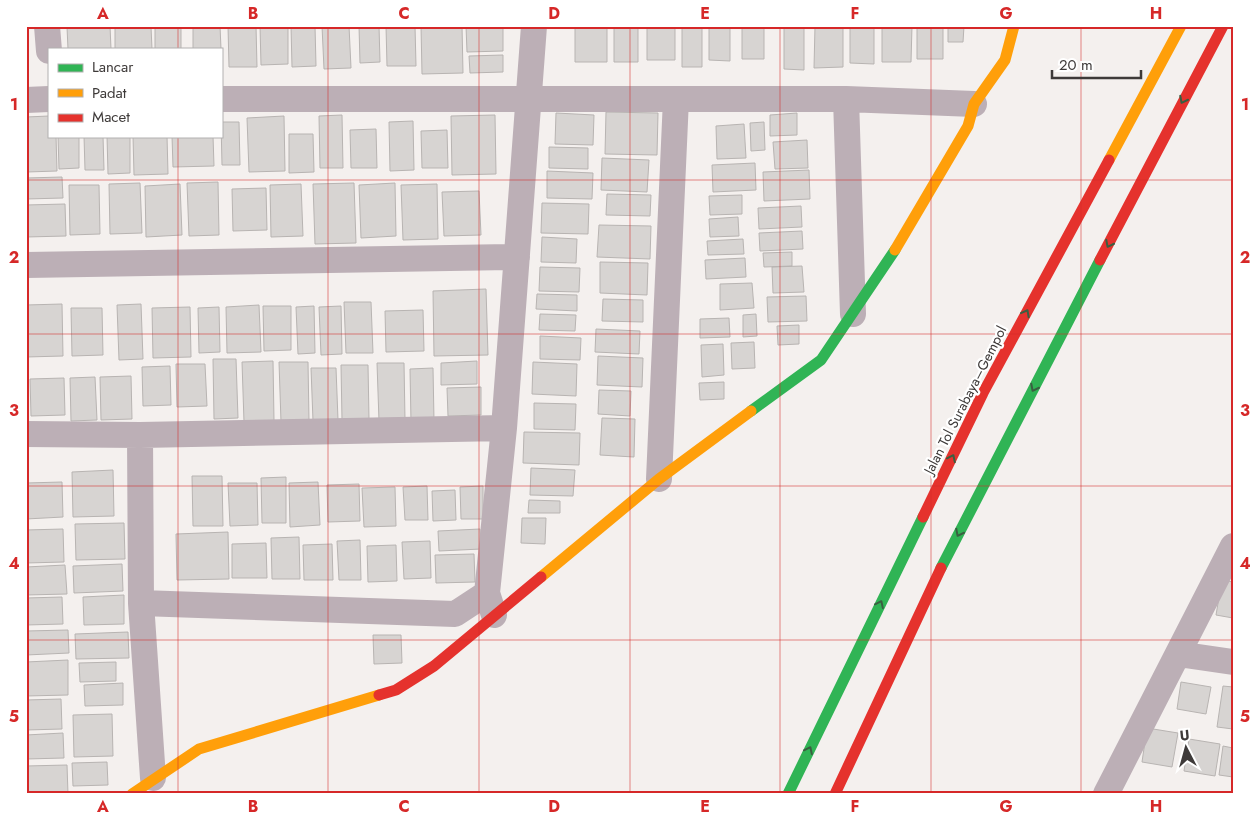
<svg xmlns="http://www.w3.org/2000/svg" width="1259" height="820" font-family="Jost,sans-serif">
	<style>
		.building { fill: #d7d4d2; stroke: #b8b4b2 }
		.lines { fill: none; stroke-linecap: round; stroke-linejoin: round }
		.street { stroke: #bcafb6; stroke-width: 26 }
		.fast { stroke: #30b455; stroke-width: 11 }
		.slow { stroke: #ff9f0a; stroke-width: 11 }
		.jam { stroke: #e5322d; stroke-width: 11 }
		.oneway { stroke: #3a5f41 }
		.grid { fill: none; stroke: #d62828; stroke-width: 1; stroke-opacity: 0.55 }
		.labels { text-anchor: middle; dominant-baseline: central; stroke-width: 4.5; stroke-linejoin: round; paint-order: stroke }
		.street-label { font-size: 14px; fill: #3e3a39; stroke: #fff }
		.neatline { fill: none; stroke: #d62828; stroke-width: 2 }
		.grid-label { font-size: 16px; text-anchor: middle; font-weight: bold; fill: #d62828 }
	</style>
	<rect width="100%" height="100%" fill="#f4f0ee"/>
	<path class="building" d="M110,26l1,23h-43l-1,-22z
		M155,26h26v23h-26z
		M193,26h27l1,23h-28z
		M228,26h28l1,41h-28z
		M260,26h28v38l-27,1z
		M291,26h24l1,40 -24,1z
		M322,26h27l2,42 -27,1z
		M359,26h20l1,36 -20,1z
		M386,26h29l1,40h-29z
		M421,26h41l1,47 -41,1z
		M466,26h37v25l-36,1z
		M575,26h32v36h-32z
		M614,26h24v36h-24z
		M647,26h28v34h-28z
		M682,26h20v41h-20z
		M742,26h22v33h-22z
		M784,26h20v44l-20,-1z
		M815,26h28v41l-29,1z
		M882,26h30l-1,36h-29z
		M948,26h16l-1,16h-15z
		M115,27h36l1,22h-37z
		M709,27l21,1v33l-21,-1z
		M850,27h24v37l-24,-1z
		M917,28h26v31h-26z
		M503,55v17l-33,1 -1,-17z
		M606,112l52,1 -1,42 -52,-1z
		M556,113l38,2 -1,30 -38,-1z
		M797,113v22l-27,1v-21z
		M342,115l1,53h-23l-1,-52z
		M495,115l1,59 -44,1 -1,-59z
		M49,116v20h7l1,35 -30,1 -1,-55z
		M284,116l1,55 -36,1 -2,-54z
		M413,121l1,49 -24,1 -1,-49z
		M221,122h18l1,43h-18z
		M764,122l1,28 -14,1 -1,-28z
		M744,124l2,34 -29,1 -1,-33z
		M376,129l1,39h-26l-1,-38z
		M447,130l1,38h-26l-1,-37z
		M289,134h24l1,38 -25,1z
		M58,136h21v32l-20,1z
		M84,136h19l1,34h-19z
		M107,136h23v37l-22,1z
		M133,136h34l1,38 -34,1z
		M172,136h41l1,30 -41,1z
		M807,140l1,28 -33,1 -2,-27z
		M549,147l39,1v21l-39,-1z
		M602,158l47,2 -2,32 -46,-2z
		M755,163l1,27 -43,2 -1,-27z
		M809,170l1,29 -46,2 -1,-29z
		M547,171l46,2 -1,26 -45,-1z
		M62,177l1,21 -37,1v-21z
		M218,182l1,53 -30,1 -2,-53z
		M140,183l2,50 -32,1 -1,-50z
		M354,183l2,60 -41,1 -2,-60z
		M395,183l1,53 -35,2 -2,-53z
		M180,184l2,51 -36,2 -1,-51z
		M301,184l2,52 -32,1 -1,-52z
		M437,184l1,55 -35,1 -2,-55z
		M69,185h30l1,49 -30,1z
		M266,188l1,42 -34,1 -1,-42z
		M479,191l2,44 -37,1 -2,-44z
		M607,194l44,1 -1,21 -44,-1z
		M742,195v19l-32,1 -1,-19z
		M542,203l47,1 -1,30 -47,-1z
		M65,204l1,32 -40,1v-32z
		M801,206l1,21 -43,2 -1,-21z
		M738,217l1,19 -29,1 -1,-18z
		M599,225l52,1 -1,33 -53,-2z
		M802,231l1,18 -43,2 -1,-18z
		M542,237l35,2 -1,24 -35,-1z
		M743,239l1,15 -36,1 -1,-14z
		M792,252v14l-28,1 -1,-14z
		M745,258l1,19 -40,2 -1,-19z
		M600,262l48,1 -1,32 -47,-2z
		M802,266l2,26 -31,1 -1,-26z
		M540,267l40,1 -1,24 -40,-1z
		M752,283l2,25 -34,2v-26z
		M486,289l2,66 -54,1 -1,-65z
		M537,294l40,1v16l-41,-2z
		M806,296l1,25 -39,1 -1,-25z
		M603,299l40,1v22l-41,-1z
		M344,302h27l2,51h-27z
		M62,304l1,52 -37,1v-52z
		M141,304l2,55 -24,1 -2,-55z
		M259,305l2,47 -34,1 -1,-46z
		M263,306h28v44l-27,1z
		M314,306l1,47 -17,1 -2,-47z
		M341,306l1,48 -21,1 -2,-48z
		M190,307l1,50 -38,1 -1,-50z
		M219,307l1,45 -21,1 -1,-45z
		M71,308h31l1,47 -31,1z
		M423,310l1,41 -38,1 -1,-41z
		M540,314l36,1 -1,16 -36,-1z
		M756,314l1,22 -14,1v-22z
		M729,318l1,19 -30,1v-19z
		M799,325v19l-21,1 -1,-19z
		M596,329l44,2 -1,23 -44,-2z
		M540,336l41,2 -1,22 -40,-1z
		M754,342l1,26 -23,1 -1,-26z
		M723,344l1,31 -22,2 -1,-32z
		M598,356l45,2 -1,29 -45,-2z
		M213,359h23l2,59 -24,1z
		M273,361l1,60 -30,1 -2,-60z
		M477,361v23l-36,1v-22z
		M279,362h29l1,59 -28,1z
		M533,362l44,2 -1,32 -44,-2z
		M377,363h27l1,57 -26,1z
		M176,364h29l2,42 -30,1z
		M341,365h27l1,54 -27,1z
		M170,366l1,39 -28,1 -1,-39z
		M311,368h25l2,52 -25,1z
		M433,368l1,53 -23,1 -1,-53z
		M131,376l1,43 -31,1 -1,-43z
		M95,377l2,43 -26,1 -1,-43z
		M64,378l1,37 -34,1 -1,-37z
		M724,382v17l-24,1 -1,-17z
		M481,387v28l-33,1 -1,-28z
		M599,390l32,1 -1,25 -32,-2z
		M534,403l42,1 -1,26 -41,-1z
		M602,418l33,1 -1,38 -34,-2z
		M524,432l56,1 -1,32 -56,-2z
		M531,468l44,2 -2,26 -43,-1z
		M113,470l1,46 -41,1 -1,-45z
		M192,476h30l1,50h-30z
		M286,477v46h-24l-1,-45z
		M62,482l1,35 -37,2v-36z
		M318,482l2,43 -30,2 -1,-44z
		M228,483h29l1,42 -28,1z
		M359,484l1,37 -32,1 -1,-37z
		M427,486l1,34h-23l-2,-33z
		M483,486v33h-22l-1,-32z
		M395,487l1,39 -32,1 -2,-39z
		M455,490l1,30 -23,1 -1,-30z
		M529,500l31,1v12h-32z
		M522,518h24l-1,26 -24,-1z
		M124,523l1,36 -49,1 -1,-36z
		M63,529l1,33 -38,1v-33z
		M480,529l1,20 -42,2 -1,-20z
		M228,532l1,47 -52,1 -1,-46z
		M299,537l1,42h-28l-1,-41z
		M360,540l1,40h-22l-2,-39z
		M430,541l1,37 -27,1 -2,-37z
		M266,543l1,35h-35v-34z
		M332,544l1,36h-29l-1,-35z
		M396,545l1,36 -29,1 -1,-36z
		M474,554l1,28 -39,1 -1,-28z
		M122,564l1,27 -49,2 -1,-27z
		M65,565l2,29 -41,1v-28z
		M1222,580l11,2v36l-17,-3z
		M124,595v29l-40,1 -1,-28z
		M62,597l1,27 -37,1v-27z
		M68,630l1,23 -43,2v-24z
		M128,632l1,26 -53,1 -1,-25z
		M373,635h28l1,28 -28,1z
		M68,660v35l-42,1v-34z
		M116,662v19l-36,1 -1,-19z
		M1181,682l30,5 -5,27 -29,-5z
		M123,683v22l-38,1 -1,-21z
		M1223,686l10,1v42l-16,-2z
		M61,699l1,30 -36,1v-30z
		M112,714l1,42 -39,1 -1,-42z
		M1147,728l31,5 -6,34 -30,-5z
		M63,733l1,25 -38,1v-24z
		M1189,739l31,5 -5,32 -31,-5z
		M1223,746l10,2v29l-14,-2z
		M107,762l1,23 -35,1 -1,-23z
		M67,765l1,29h-42v-28z"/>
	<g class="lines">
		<path class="street" d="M47,26l2,25
			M221,99h625l128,5
			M846,99l7,215
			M26,100l23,-1
			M26,265l491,-8
			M26,434l114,1 364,-7
			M140,435l1,168 12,175
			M659,479l17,-380
			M141,603l314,11 32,-21
			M494,615l-7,-22 17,-165 30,-402
			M1178,654l55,8
			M1106,794l127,-248"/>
		<path class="fast" d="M751,411l70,-51 74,-110
			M941,568l159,-308
			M788,794l135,-277"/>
		<path class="slow" d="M1109,160l72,-134
			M895,250l73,-124 6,-22 31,-44 9,-34
			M541,577l118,-98 92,-68
			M132,794l67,-45 180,-54"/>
		<path class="jam" d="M1100,260l123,-234
			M923,517l60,-124 126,-233
			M379,695l17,-5 38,-24 107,-89
			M835,794l106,-226"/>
	</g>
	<defs><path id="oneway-chevron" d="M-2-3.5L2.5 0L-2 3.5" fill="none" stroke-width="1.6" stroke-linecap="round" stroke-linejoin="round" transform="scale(1.25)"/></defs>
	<g class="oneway">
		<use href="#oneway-chevron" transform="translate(1183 100) rotate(117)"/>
		<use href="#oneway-chevron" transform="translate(1109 244) rotate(117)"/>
		<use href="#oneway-chevron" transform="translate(1026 313) rotate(-62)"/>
		<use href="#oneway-chevron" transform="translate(1034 388) rotate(117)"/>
		<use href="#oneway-chevron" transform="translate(952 458) rotate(-64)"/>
		<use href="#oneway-chevron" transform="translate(959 533) rotate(117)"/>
		<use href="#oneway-chevron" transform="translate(880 604) rotate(-64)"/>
		<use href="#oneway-chevron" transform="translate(809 750) rotate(-64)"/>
	</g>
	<path class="grid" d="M178,26v23M328,26v768M479,26v768M630,26v768M780,26v768M931,26v768M1081,26v768M178,136v658M26,180h1207M26,334h1207M26,486h1207M26,640h1207"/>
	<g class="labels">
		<g class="street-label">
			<text transform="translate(965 400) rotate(-63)">Jalan Tol Surabaya–Gempol</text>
		</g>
	</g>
	<rect width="1259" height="820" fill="none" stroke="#ffffff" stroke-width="55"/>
	<rect x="48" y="48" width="175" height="90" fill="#ffffff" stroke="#b2b0b0"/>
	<rect x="58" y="64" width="25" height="8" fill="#30b455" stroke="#b2b0b0"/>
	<text x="92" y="72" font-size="15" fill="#3e3a39">Lancar</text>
	<rect x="58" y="89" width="25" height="8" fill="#ff9f0a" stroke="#b2b0b0"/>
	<text x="92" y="98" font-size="15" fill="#3e3a39">Padat</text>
	<rect x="58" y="114" width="25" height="8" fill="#e5322d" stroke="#b2b0b0"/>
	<text x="92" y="122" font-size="15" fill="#3e3a39">Macet</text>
	<g transform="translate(1186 748) rotate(354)" stroke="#ffffff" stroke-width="4" paint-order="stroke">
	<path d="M0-4L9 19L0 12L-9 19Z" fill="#3e3a39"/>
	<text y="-8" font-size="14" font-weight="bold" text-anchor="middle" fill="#3e3a39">U</text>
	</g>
	<path d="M1052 70v8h89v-8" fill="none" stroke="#3e3a39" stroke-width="2.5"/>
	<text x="1059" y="70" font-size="15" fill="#3e3a39" stroke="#ffffff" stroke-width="4" paint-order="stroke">20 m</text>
	<rect x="28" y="28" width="1204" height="764" class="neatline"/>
	<g class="grid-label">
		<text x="103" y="19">A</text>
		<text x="253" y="19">B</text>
		<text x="404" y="19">C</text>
		<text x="554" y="19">D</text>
		<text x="705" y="19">E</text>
		<text x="855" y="19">F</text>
		<text x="1006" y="19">G</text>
		<text x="1156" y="19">H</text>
		<text x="14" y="110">1</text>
		<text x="1245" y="110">1</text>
		<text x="14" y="263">2</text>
		<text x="1245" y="263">2</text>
		<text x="14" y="416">3</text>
		<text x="1245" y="416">3</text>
		<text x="14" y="569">4</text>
		<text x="1245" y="569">4</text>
		<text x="14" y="722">5</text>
		<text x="1245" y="722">5</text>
		<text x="103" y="812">A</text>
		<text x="253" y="812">B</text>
		<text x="404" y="812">C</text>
		<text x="554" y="812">D</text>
		<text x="705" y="812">E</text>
		<text x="855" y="812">F</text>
		<text x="1006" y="812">G</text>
		<text x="1156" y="812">H</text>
	</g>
</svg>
